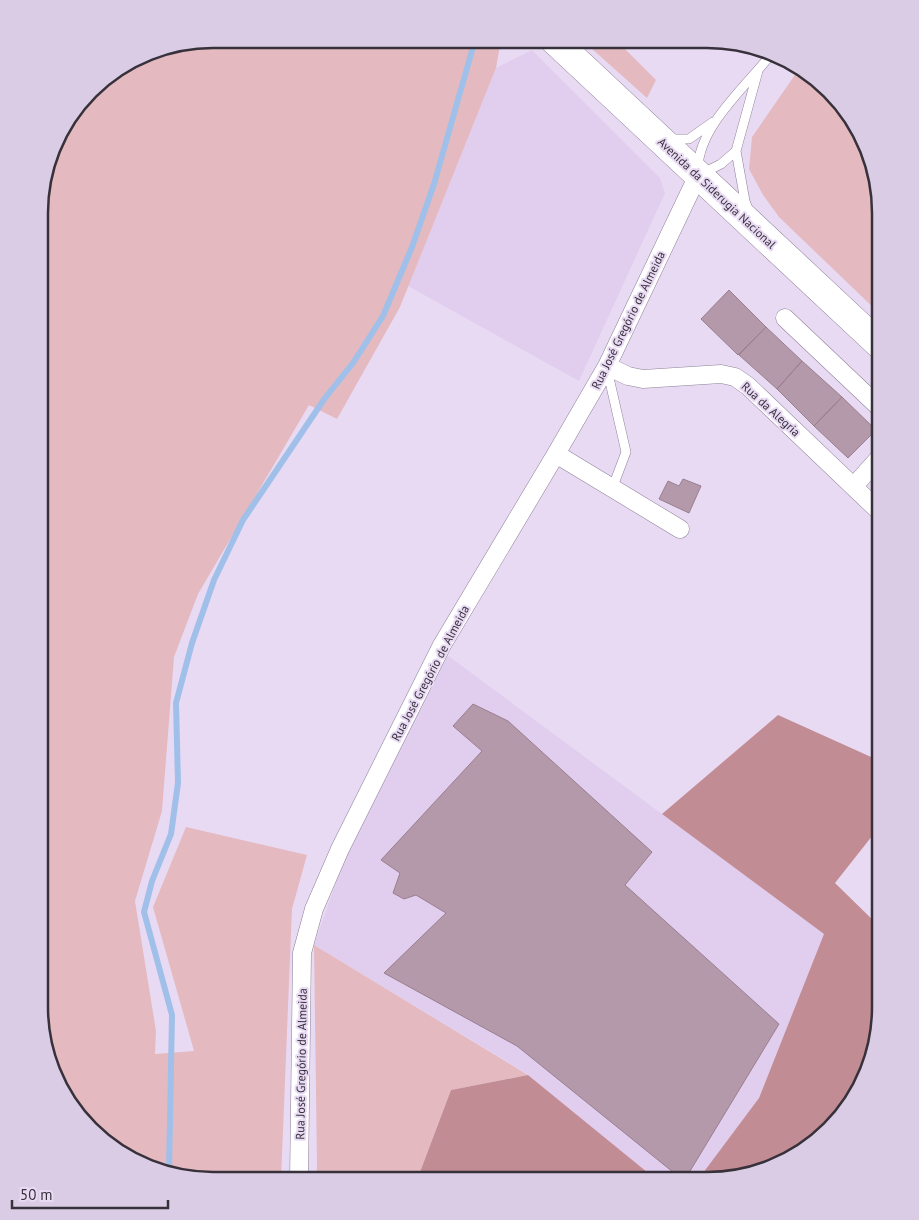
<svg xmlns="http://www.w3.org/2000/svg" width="919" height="1220" font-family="'PT Sans',sans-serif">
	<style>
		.built { fill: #e1cdee }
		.green { fill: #e4bac0 }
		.forest { fill: #c28c94 }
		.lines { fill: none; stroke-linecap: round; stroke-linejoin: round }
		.stream { stroke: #a0c0e9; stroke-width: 6 }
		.building { fill: #b399aa; stroke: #997f8f }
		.service-casing { stroke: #8e8098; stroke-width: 10 }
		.minor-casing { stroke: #8e8098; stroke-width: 19 }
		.primary-casing { stroke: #8e8098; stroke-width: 29 }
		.service { stroke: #fff; stroke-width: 9 }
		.minor { stroke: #fff; stroke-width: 18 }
		.primary { stroke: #fff; stroke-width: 28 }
		.labels { text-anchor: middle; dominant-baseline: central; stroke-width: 4; stroke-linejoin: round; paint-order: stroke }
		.street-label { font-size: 12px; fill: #37313b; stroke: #e9daf4 }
		.rim { fill: none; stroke: #37313b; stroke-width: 2.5 }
	</style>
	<rect width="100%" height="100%" fill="#e9daf4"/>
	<path class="built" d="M532,50l128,128 5,15 -86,188 -171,-95 88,-218z
		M447,655l377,279 -65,164 -62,83h-39l-132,-108 -212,-128 29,-82z"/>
	<path class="green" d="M212,39l289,1 -5,28 -96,239 -63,112 -28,-14 -111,189 -24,63 -12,154 -27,90 21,130 -1,23 39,-3 -41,-144 33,-80 121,28 -15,54 -11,271h-91l-74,-28 -59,-67 -18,-77v-200l3,-2 -3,-24 1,-593 22,-63 36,-44 58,-34z
		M582,40h34l40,40 -9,18z
		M799,69l13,5 50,61 18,77v102l-101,-97 -16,-22 -14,-26 3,-32z
		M314,945l214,130 -77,15 -34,90h-101l1,-15z"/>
	<path class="forest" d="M778,715l102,46v65l-45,57 45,44v92l-29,85 -67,59 -77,18h-10l62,-83 65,-164 -162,-120z
		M528,1075l130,106 -241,-1 34,-90z"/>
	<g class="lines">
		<path class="stream" d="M169,1172l3,-157 -28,-103 8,-31 19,-47 7,-51 -2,-80 16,-60 22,-63 29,-60 82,-122 28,-35 30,-47 29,-69 22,-63 41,-144"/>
	</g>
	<path class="building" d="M729,290l37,37 -28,28 -37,-36z
		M766,327l36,34 -25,28 -38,-34z
		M802,361l40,36 -28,29 -37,-37z
		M842,397l34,33 -28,28 -34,-32z
		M683,479l18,7 -12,27 -30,-14 9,-18 11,5z
		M473,704l35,17 144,131 -27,33 154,139 -95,157 -167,-135 -133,-73 62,-60 -30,-18 -12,4 -11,-6 7,-20 -19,-13 101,-109 -29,-25z
		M880,888v18l-9,-8z"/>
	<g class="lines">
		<defs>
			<path id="service" d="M670,139h19l24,-17
				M698,168c1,-41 47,-81 71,-111
				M703,173l18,-9 15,-13
				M748,209l-3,-8 -9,-50 22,-80
				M607,369l19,83 -14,37"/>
			<path id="minor" d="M785,318l95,90
				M607,366l21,10 15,3 78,-5 14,3 13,9 132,126
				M556,454l124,75
				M854,486l26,-29
				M299,1180l3,-227 12,-44 26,-60 102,-204 114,-191 51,-88 91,-191"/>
			<path id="primary" d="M554,40l326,305"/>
		</defs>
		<use href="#service" class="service-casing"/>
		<use href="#minor" class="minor-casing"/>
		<use href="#primary" class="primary-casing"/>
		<use href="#service" class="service"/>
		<use href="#minor" class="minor"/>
		<use href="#primary" class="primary"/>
	</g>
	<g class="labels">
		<g class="street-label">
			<text transform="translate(717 193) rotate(43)">Avenida da Siderugia Nacional</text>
			<text transform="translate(628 320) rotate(-64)">Rua José Gregório de Almeida</text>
			<text transform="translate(771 409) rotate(42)">Rua da Alegria</text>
			<text transform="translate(430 673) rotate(-62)">Rua José Gregório de Almeida</text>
			<text transform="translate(301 1064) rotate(-89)">Rua José Gregório de Almeida</text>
		</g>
	</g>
	<path d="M0 0H919V1220H0ZM213 48H707A165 165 0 0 1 872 213V1007A165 165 0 0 1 707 1172H213A165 165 0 0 1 48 1007V213A165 165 0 0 1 213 48Z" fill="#dbcce5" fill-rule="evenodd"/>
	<path class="rim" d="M213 48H707A165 165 0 0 1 872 213V1007A165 165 0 0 1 707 1172H213A165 165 0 0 1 48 1007V213A165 165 0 0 1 213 48Z"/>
	<path d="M12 1200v8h156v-8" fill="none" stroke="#37313b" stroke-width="2.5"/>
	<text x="20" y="1200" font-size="15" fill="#37313b" stroke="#e9daf4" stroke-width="4" paint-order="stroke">50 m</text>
</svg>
